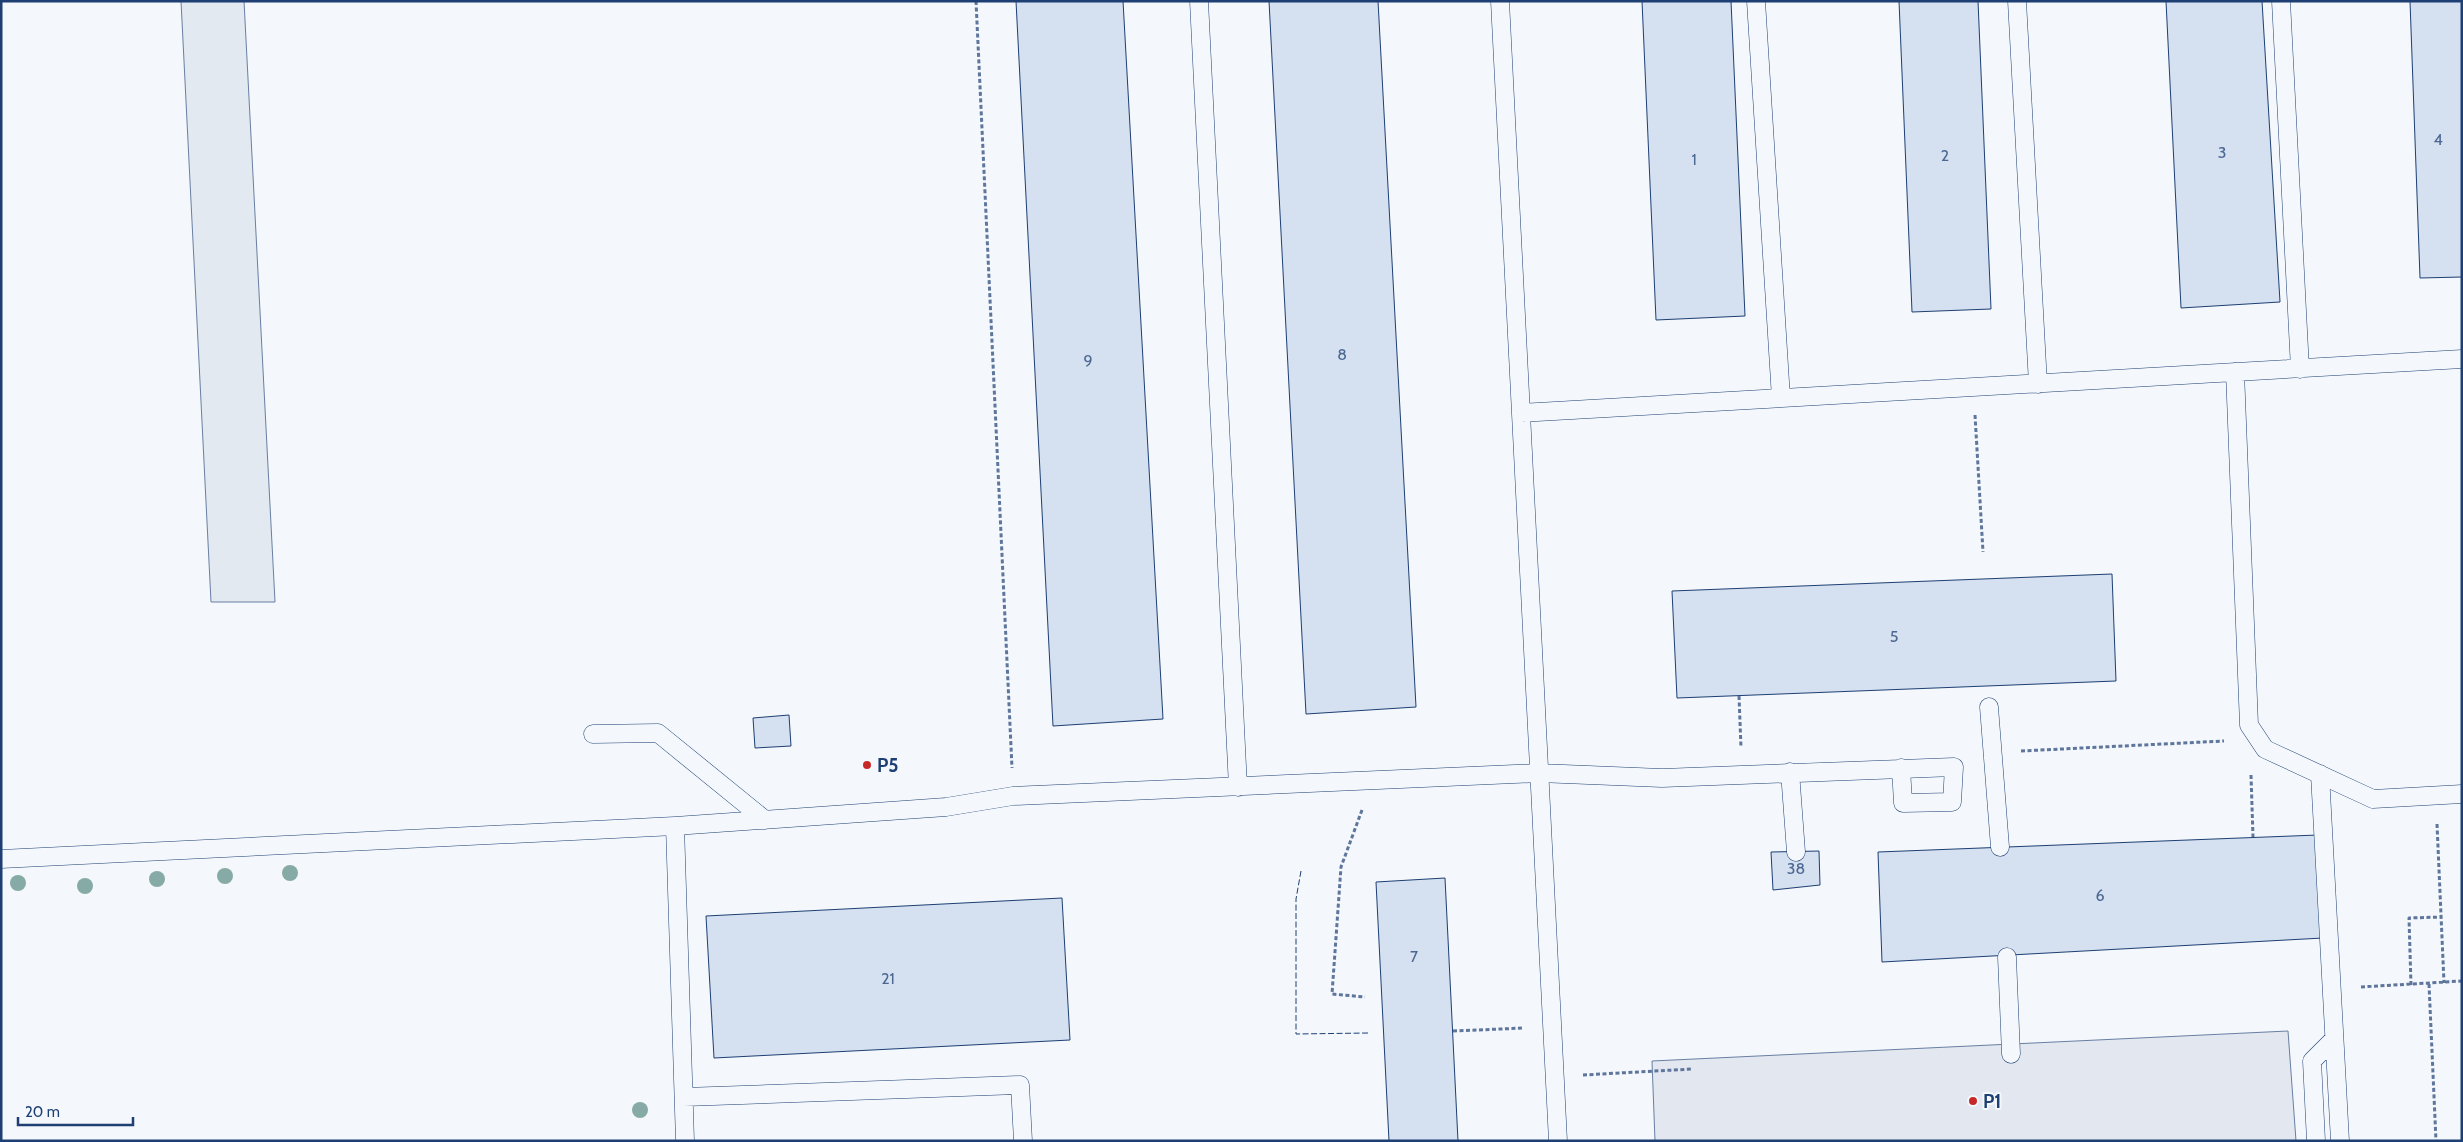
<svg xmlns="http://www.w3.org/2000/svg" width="2463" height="1142" font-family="Cabin,sans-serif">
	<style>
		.green { fill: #e3e9f0; stroke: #687fa3 }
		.parking { fill: #e3e8f0; stroke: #687fa3 }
		.building { fill: #d5e0f0; stroke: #1d3f73 }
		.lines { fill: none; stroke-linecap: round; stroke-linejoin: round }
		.service-casing { stroke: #1d3f73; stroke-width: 19 }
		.path { stroke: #5e769c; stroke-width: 3; stroke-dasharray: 4 2.5; stroke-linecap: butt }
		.service { stroke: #f4f7fb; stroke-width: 18 }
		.fence { stroke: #1d3f73; stroke-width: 1; stroke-dasharray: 6 2.5; stroke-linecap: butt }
		.tree { fill: #86aba6 }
		.poi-dot { fill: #c62828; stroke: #f4f7fb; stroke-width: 2 }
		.labels { text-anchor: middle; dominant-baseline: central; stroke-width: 4; stroke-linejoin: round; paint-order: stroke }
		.number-label { font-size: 16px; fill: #4b6792 }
		.poi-label { font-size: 19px; font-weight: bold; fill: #1d3f73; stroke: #f4f7fb; text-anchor: start }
	</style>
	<rect width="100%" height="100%" fill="#f4f7fb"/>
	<path class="green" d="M181,1h63l31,601h-64z"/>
	<path class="parking" d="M2288,1031l8,110h-641l-3,-80z"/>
	<path class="building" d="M1016,1h107l40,718 -110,7z
		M1269,1h109l38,706 -110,7z
		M1642,1h89l14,315 -89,4z
		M1899,1h79l13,308 -79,3z
		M2166,1h96l18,301 -99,6z
		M2410,1h52v276l-42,1z
		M2112,574l4,107 -439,17 -5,-107z
		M789,715l2,31 -36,2 -2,-30z
		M2318,835l5,103 -441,24 -4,-110z
		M1819,851l1,34 -47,5 -2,-38z
		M1445,878l13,263h-69l-13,-259z
		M1062,898l8,142 -356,18 -8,-142z"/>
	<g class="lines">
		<defs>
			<path id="service" d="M1199,1l39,786
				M1500,1l58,1140
				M1756,1l25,397
				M2017,1l21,383
				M2281,1l19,368
				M2235,372l14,353 16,24 108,50 89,-5
				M1521,413l941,-54
				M1989,707l11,140
				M593,734l65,-1 107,87
				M1790,772l6,80
				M2320,774l20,367
				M675,826l10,315
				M1,859l674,-33 271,-19 67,-11 526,-23 123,5 292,-11 -2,35 -49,1 -2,-35
				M2007,957l4,97
				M684,1097l336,-12 3,56
				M2316,1141l-4,-80 22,-22"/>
		</defs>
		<use href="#service" class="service-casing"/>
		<path class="path" d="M976,1l36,767
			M1975,415l8,137
			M1739,696l2,52
			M2021,751l203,-10
			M2251,775l2,62
			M1362,810l-21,57 -9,127 33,3
			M2437,824l7,159
			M2429,984l7,157
			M2411,985l-2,-67 32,-1
			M2361,987l101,-6
			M1453,1031l71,-3
			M1583,1075l109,-6"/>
		<use href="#service" class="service"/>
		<path class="fence" d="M1301,871l-5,28v135l72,-1"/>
	</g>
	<g class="tree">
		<circle cx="290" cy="873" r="8"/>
		<circle cx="225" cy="876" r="8"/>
		<circle cx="157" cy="879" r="8"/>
		<circle cx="18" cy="883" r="8"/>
		<circle cx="85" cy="886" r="8"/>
		<circle cx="640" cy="1110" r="8"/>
	</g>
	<g class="poi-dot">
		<circle cx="867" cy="765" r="5"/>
		<circle cx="1973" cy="1101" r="5"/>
	</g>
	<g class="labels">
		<g class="number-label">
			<text x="2438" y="139">4</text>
			<text x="2222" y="152">3</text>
			<text x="1945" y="155">2</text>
			<text x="1694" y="159">1</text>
			<text x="1342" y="354">8</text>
			<text x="1088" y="360">9</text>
			<text x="1894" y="636">5</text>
			<text x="1796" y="868">38</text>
			<text x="2100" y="895">6</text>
			<text x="1414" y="956">7</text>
			<text x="888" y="978">21</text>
		</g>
		<g class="poi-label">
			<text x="877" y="765">P5</text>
			<text x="1983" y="1101">P1</text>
		</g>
	</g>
	<rect width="2463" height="1142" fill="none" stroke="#1d3f73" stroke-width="5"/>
	<path d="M18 1117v8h115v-8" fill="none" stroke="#1d3f73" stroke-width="2.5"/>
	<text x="25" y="1117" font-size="15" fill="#1d3f73" stroke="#f4f7fb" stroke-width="4" paint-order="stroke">20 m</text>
</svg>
